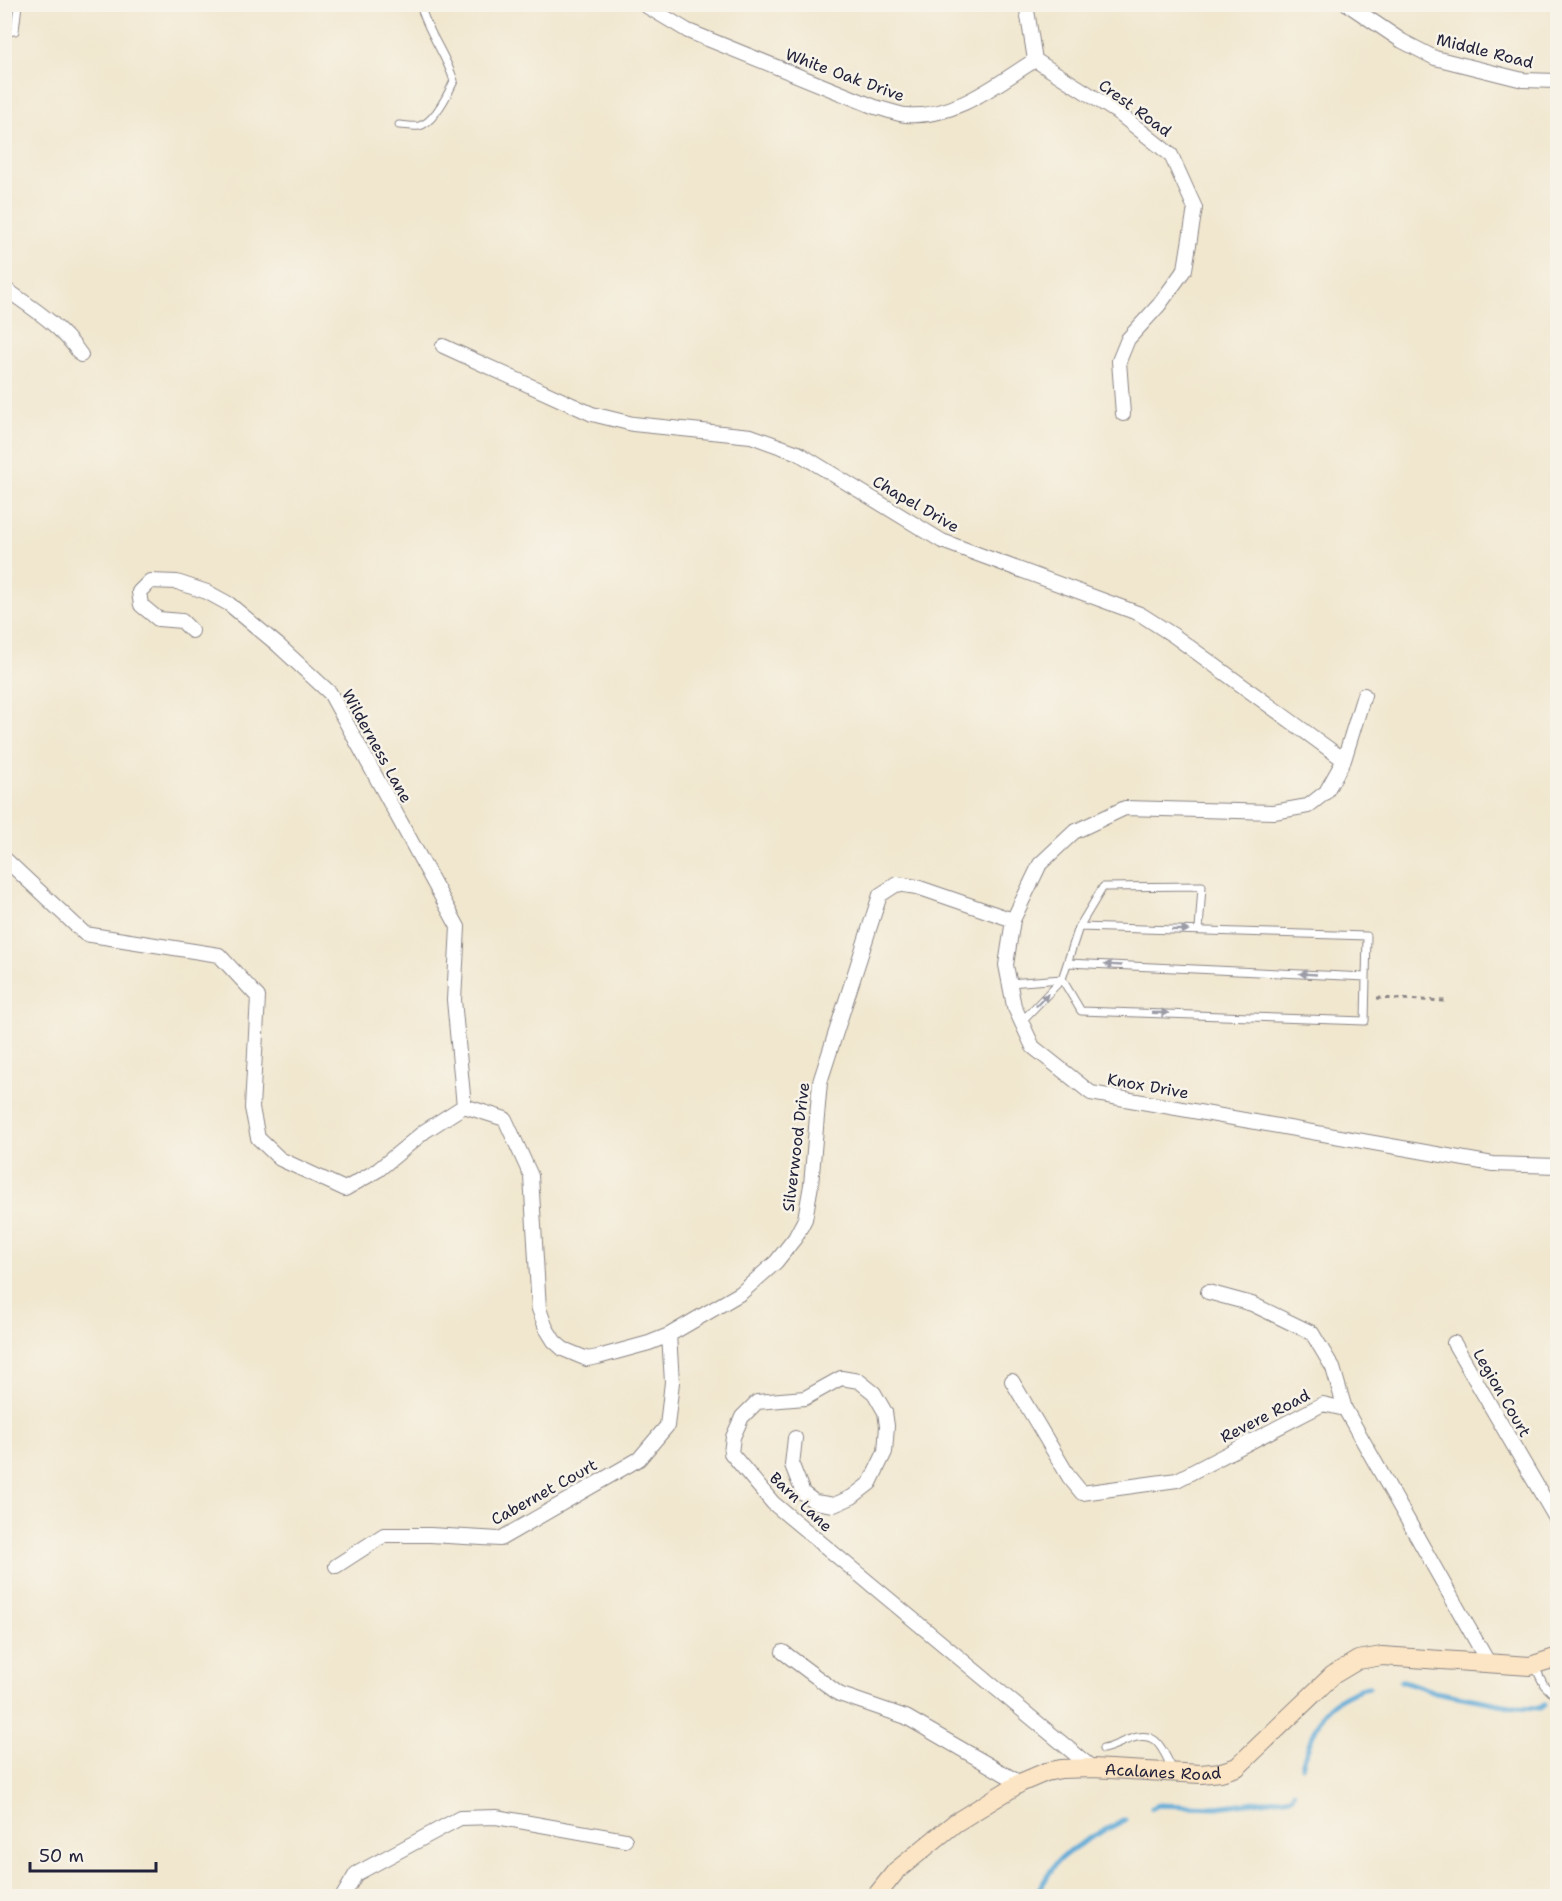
<svg xmlns="http://www.w3.org/2000/svg" width="1562" height="1901" font-family="'Shantell Sans',sans-serif">
	<style>
		.lines { fill: none; stroke-linecap: round; stroke-linejoin: round }
		.stream { stroke: #5faad7; stroke-width: 5 }
		.lane-casing { stroke: #8a8485; stroke-width: 9 }
		.street-casing { stroke: #8a8485; stroke-width: 16 }
		.secondary-casing { stroke: #8a8485; stroke-width: 20 }
		.path { stroke: #8a8485; stroke-width: 3; stroke-dasharray: 4.5 4.5; stroke-linecap: butt }
		.lane { stroke: #fff; stroke-width: 7 }
		.street { stroke: #fff; stroke-width: 14 }
		.secondary { stroke: #fce5c4; stroke-width: 18 }
		.oneway { fill: #9c9ca7 }
		.labels { text-anchor: middle; dominant-baseline: central; stroke-width: 5; stroke-linejoin: round; paint-order: stroke }
		.street-label { font-size: 16px; fill: #22223b; stroke: #f7f3e8 }
	</style>
	<rect width="100%" height="100%" fill="#f7f3e8"/>
	<filter id="ink" filterUnits="userSpaceOnUse"><feTurbulence type="fractalNoise" baseFrequency=".0167" numOctaves="2"/><feDisplacementMap in="SourceGraphic" scale="12" xChannelSelector="R" yChannelSelector="G"/><feConvolveMatrix kernelMatrix="1 2 1 2 8 2 1 2 1" color-interpolation-filters="sRGB"/></filter>
	<filter id="wash" filterUnits="userSpaceOnUse"><feTurbulence type="fractalNoise" baseFrequency=".008" numOctaves="4" result="noise"/><feDisplacementMap in="SourceGraphic" scale="24" xChannelSelector="R" yChannelSelector="G"/><feGaussianBlur stdDeviation="1.35" result="paint"/><feColorMatrix in="noise" values="0 0 0 0 0 0 0 0 0 0 0 0 0 0 0 0 0 1.4 0 .05"/><feComposite in="paint" operator="in"/></filter>
	<g filter="url(#wash)">
		<rect width="100%" height="100%" fill="#f1e7cf"/>
		<g class="lines">
			<path class="stream" d="M1401,1681h3l31,11 81,15 24,1 4,-3
				M1302,1766c4,-15 16,-46 25,-57 9,-10 29,-20 42,-22
				M1152,1808l6,-3 59,2 75,-10 2,-5
				M1031,1896c14,-9 17,-26 29,-37 19,-17 43,-28 65,-39"/>
		</g>
	</g>
	<g filter="url(#ink)">
		<g class="lines">
			<defs>
				<path id="lane" d="M4,32l11,-1 3,-27
					M399,125c6,0 14,2 20,1 15,-3 29,-32 35,-45 -8,-27 -27,-49 -34,-77
					M1079,927l288,9 -2,85 -284,-10 -19,-32 17,-52 24,-40 99,-1 -3,44
					M1068,963l298,14
					M1009,983l53,-4
					M1021,1022l41,-43
					M1534,1665l10,20 14,14
					M1103,1749c10,-2 18,-7 27,-10 27,-10 32,10 43,31"/>
				<path id="street" d="M643,4l45,27 187,76c10,2 21,7 31,8 48,4 91,-31 129,-55
					M1026,4l9,56 82,52 54,43 24,53 -10,61 -26,36 -31,34 -9,22 4,53
					M1347,4l55,37 33,17 88,22 35,1
					M4,288c30,21 56,37 77,67
					M443,346l149,68 41,10 118,12 47,17 144,88 198,73 33,21 171,125
					M192,631l-10,-10 -24,-2 -17,-14 -2,-13 11,-11 27,1 30,10 22,12 49,41 52,48 128,234 -4,73 10,106
					M1364,695l-20,65 -18,32 -18,14 -34,6 -149,-4 -51,24 -34,32 -27,56 -7,45 8,41 19,41 58,46 402,71 65,2
					M4,858l81,76 134,21 39,42 -6,111 6,30 22,21 65,30 33,-19 47,-39 39,-25
					M464,1106l41,13 26,57 8,133 7,19 8,13 9,8 24,10 11,-2 51,-14 20,-8 72,-42 35,-31 19,-24 10,-19 6,-34 9,-103 60,-187 17,-11 20,3 96,33
					M1208,1292l44,12 60,29 21,35 12,41 144,255
					M1454,1343l104,179
					M1012,1381l57,96 13,16 95,-13 146,-76 22,5
					M795,1438l-3,27 11,28 12,9 19,3 18,-8 18,-14 15,-31 2,-26 -2,-14 -11,-19 -15,-12 -18,-3 -36,20 -48,4 -15,15 -9,20 -2,16 42,50 319,265
					M336,1566l48,-31h46l70,4 139,-80 28,-33 5,-44 -3,-47
					M783,1652l56,42 67,23 114,66
					M343,1896l13,-22 104,-56 36,-1 129,23"/>
				<g id="secondary">
					<path id="s1" d="M876,1896l20,-25 59,-48 65,-40 26,-11 15,-3 31,-1 109,6 20,-2 16,-5 96,-92 25,-15 24,-4 148,10 28,-9"/>
				</g>
			</defs>
			<use href="#lane" class="lane-casing"/>
			<use href="#street" class="street-casing"/>
			<use href="#secondary" class="secondary-casing"/>
			<path class="path" d="M1377,998l69,3"/>
			<use href="#lane" class="lane"/>
			<use href="#street" class="street"/>
			<use href="#secondary" class="secondary"/>
		</g>
		<defs><path id="oneway-solid" d="M-6-.8H1V-3.2L6.5 0L1 3.2V.8H-6Z" transform="scale(1.5)"/></defs>
		<g class="oneway">
			<use href="#oneway-solid" transform="translate(1180 930) rotate(1)"/>
			<use href="#oneway-solid" transform="translate(1113 965) rotate(-177)"/>
			<use href="#oneway-solid" transform="translate(1308 974) rotate(-177)"/>
			<use href="#oneway-solid" transform="translate(1042 1000) rotate(-46)"/>
			<use href="#oneway-solid" transform="translate(1160 1013) rotate(2)"/>
		</g>
	</g>
	<g class="labels">
		<g class="street-label">
			<text transform="translate(1485 51) rotate(14)">Middle Road</text>
			<text transform="translate(845 75) rotate(20)">White Oak Drive</text>
			<text transform="translate(1135 108) rotate(36)">Crest Road</text>
			<text transform="translate(916 504) rotate(30)">Chapel Drive</text>
			<text transform="translate(377 746) rotate(61)">Wilderness Lane</text>
			<text transform="translate(1148 1086) rotate(10)">Knox Drive</text>
			<text transform="translate(796 1147) rotate(-83)">Silverwood Drive</text>
			<text transform="translate(1502 1393) rotate(60)">Legion Court</text>
			<text transform="translate(1265 1416) rotate(-27)">Revere Road</text>
			<text transform="translate(544 1492) rotate(-29)">Cabernet Court</text>
			<text transform="translate(801 1502) rotate(43)">Barn Lane</text>
			<text stroke="none"><textPath href="#s1" startOffset="330">Acalanes Road</textPath></text>
		</g>
	</g>
	<rect width="1562" height="1901" fill="none" stroke="#f7f3e8" stroke-width="24"/>
	<path d="M30 1862v9h126v-9" fill="none" stroke="#22223b" stroke-width="3"/>
	<text x="39" y="1862" font-size="18" fill="#22223b" stroke="#f7f3e8" stroke-width="4.5" paint-order="stroke">50 m</text>
</svg>
